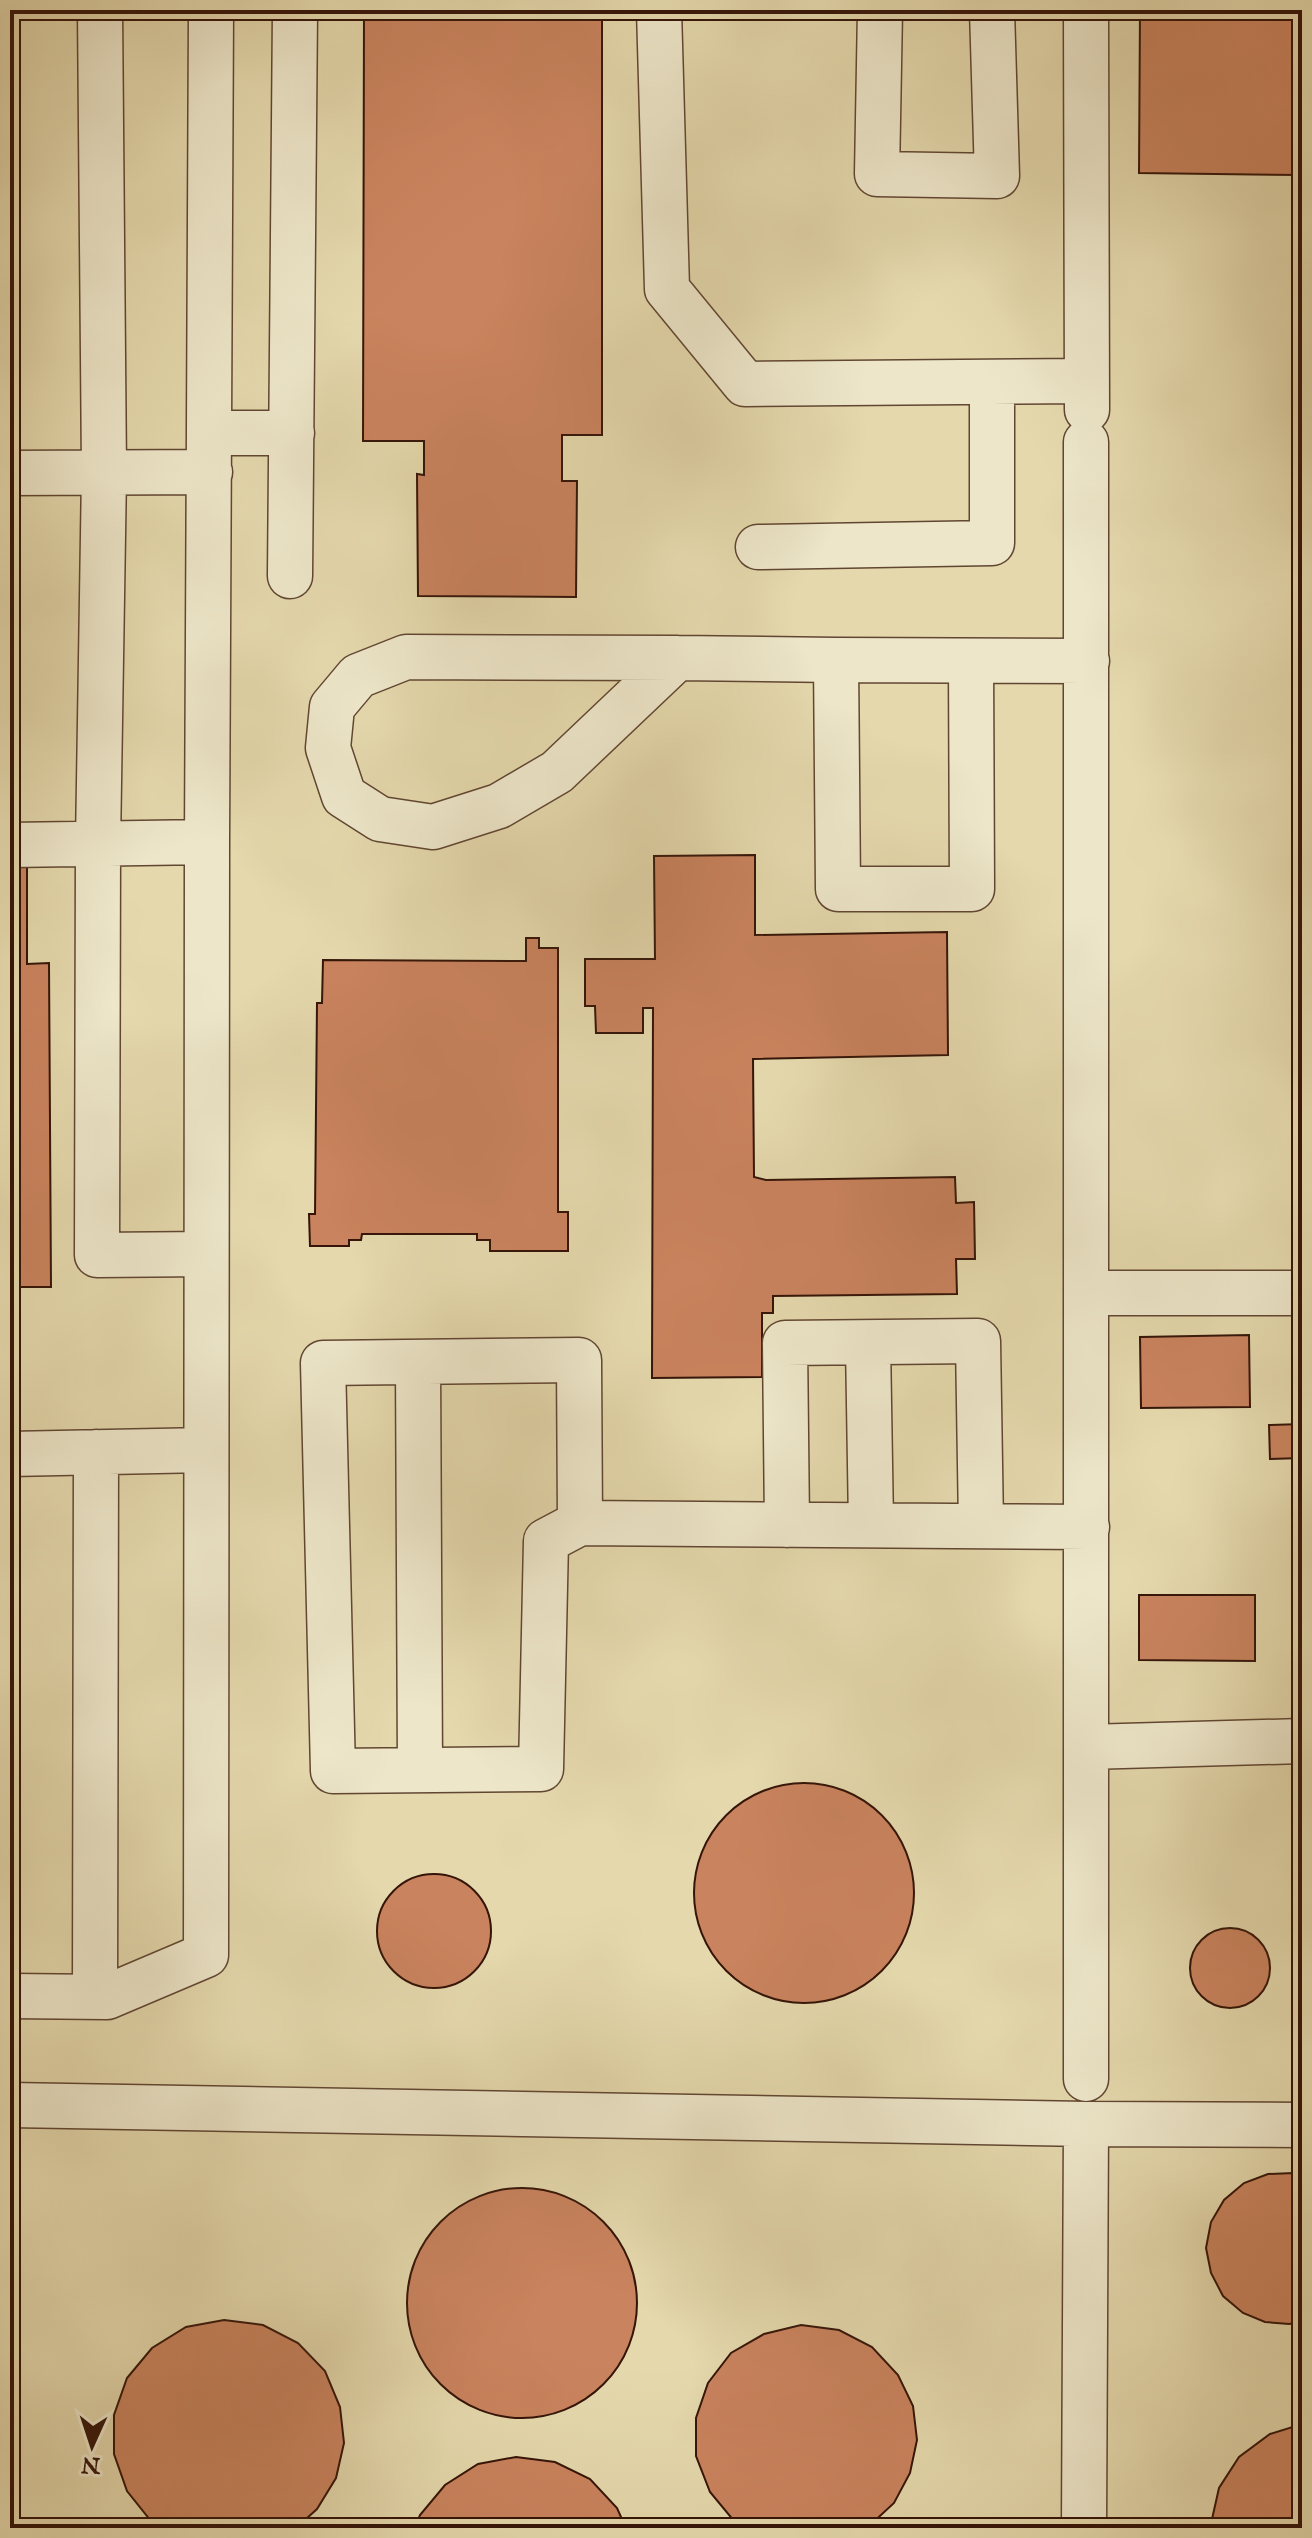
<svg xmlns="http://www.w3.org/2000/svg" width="1312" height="2538" font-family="'IM FELL English',serif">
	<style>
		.building { fill: #c9835e; stroke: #351509; stroke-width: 2 }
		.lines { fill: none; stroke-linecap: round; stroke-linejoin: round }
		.minor-casing { stroke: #614632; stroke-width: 47 }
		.minor { stroke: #ede6c9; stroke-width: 44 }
	</style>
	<rect width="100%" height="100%" fill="#e4d8ac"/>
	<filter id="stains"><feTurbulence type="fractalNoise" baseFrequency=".0025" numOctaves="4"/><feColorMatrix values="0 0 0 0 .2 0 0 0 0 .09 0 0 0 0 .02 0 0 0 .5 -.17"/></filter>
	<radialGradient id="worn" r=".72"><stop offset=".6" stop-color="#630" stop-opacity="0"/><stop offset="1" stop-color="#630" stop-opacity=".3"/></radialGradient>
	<path class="building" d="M364,10h238v425h-40v46h15l-1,116 -158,-1 -1,-122 7,1v-34h-61z
		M1140,10h161l-1,165 -161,-2z
		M755,855v80l192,-3 1,123 -195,4 1,118 12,3 189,-3 1,26 18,-1 1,57h-19l1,35 -184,2v17h-11v64l-110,1 1,-370h-10v25h-47l-1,-27h-10v-47h70l-1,-103z
		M10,862h17v102l22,-1 2,324h-41z
		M526,938h13v10h19v264h10v39h-78v-11h-13v-6h-115l-1,6h-12v6h-39l-1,-32h6l2,-211h5l1,-43 203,1z
		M1249,1335l1,72 -109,1 -1,-71z
		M1299,1339h3v57z
		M1302,1424v34l-32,1 -1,-34z
		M1139,1595h116v66l-116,-1z
		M694 1893a110 110 0 1 1 220 0a110 110 0 1 1-220 0Z
		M377 1931a57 57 0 1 1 114 0a57 57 0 1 1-114 0Z
		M1190 1968a40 40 0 1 1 80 0a40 40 0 1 1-80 0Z
		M1294,2173l8,2v147l-13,2 -24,-2 -22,-9 -20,-17 -12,-23 -5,-25 5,-26 13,-22 20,-17 24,-9z
		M407 2303a115 115 0 1 1 230 0a115 115 0 1 1-230 0Z
		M224,2320l39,5 35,18 27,28 15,36 4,36 -8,35 -19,31 -21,19h-134l-11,-7 -24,-30 -13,-37v-39l13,-37 25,-30 34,-21z
		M801,2325l38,5 33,17 26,28 15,31 4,34 -7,33 -16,30 -27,25h-120l-13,-7 -24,-29 -14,-36v-38l12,-35 23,-30 33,-19z
		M1302,2424v104h-92l9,-40 20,-31 31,-23z
		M516,2457l39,5 35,17 27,29 9,20h-211l5,-13 25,-30 33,-21z"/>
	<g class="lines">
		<defs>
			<path id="minor" d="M100,10l4,463 -6,371 -1,411 109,-1
				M659,10l8,279 78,95 342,-3
				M880,10l-3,164 120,2 -5,-166
				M1086,10l1,400
				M210,433h82
				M10,473l200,-1
				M758,547l234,-4v-161
				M290,576l5,-566
				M677,658l-120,114 -58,34 -66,21 -53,-8 -36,-23 -16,-48 4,-41 26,-31 48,-19 271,1 159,2 251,1
				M836,660l2,229h134l-1,-228
				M10,845l197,-3
				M1087,1293h215
				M868,1343l3,182
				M418,1362l2,408
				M10,1454l196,-4
				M580,1523l-34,18 -5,228 -208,2 -10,-408 256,-3 1,163 507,4
				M787,1525l-2,-182 193,-2 3,185
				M1087,1747l215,-6
				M10,1996l97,1 99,-42 1,-1113 4,-832
				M95,1997l1,-545
				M1086,2079v-1637
				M10,2105l1076,19 216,1
				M1084,2528l2,-404"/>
		</defs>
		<use href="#minor" class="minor-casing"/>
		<use href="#minor" class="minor"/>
	</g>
	<rect width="1312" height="2538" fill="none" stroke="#e4d8ac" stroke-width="40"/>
	<rect x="12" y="12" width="1288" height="2514" fill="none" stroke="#351509" stroke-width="4"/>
	<rect x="20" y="20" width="1272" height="2498" fill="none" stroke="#351509" stroke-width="2"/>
	<g transform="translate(92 2446) rotate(183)" stroke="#ede6c9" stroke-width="6" paint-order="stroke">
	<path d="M0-6L14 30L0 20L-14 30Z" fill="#351509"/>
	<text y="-12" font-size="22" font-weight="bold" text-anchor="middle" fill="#351509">N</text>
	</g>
	<rect width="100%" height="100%" filter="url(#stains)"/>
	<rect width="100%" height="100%" fill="url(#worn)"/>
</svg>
